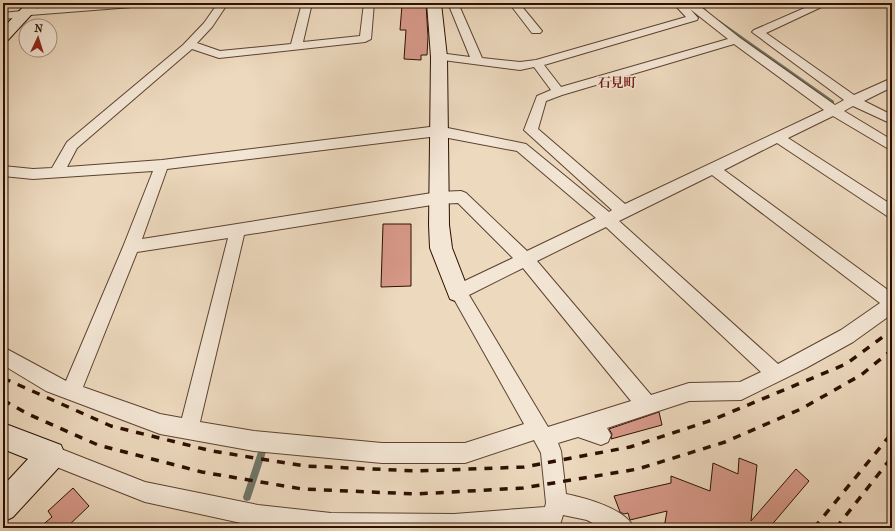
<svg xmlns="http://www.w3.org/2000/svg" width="895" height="531" font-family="'IM FELL French Canon','Noto Serif JP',serif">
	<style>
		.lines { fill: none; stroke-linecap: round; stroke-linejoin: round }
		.stream { fill: #6e7668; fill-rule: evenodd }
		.building { fill: #d79989; stroke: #2d0f01 }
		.street-casing { stroke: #5d4230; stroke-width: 2 }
		.secondary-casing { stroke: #2d0f01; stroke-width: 2 }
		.street { fill: #f3e6d5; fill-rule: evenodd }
		.secondary { fill: #f3e6d5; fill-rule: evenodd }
		.rail { stroke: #2d0f01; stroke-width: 3.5; stroke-dasharray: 8 8; stroke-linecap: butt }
		.labels { text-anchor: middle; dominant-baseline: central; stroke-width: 3; stroke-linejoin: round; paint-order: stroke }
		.far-neighbourhood-label { font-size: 13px; font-weight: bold; fill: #7a1f14; stroke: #f3e6d5 }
	</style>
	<rect width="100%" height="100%" fill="#edd9be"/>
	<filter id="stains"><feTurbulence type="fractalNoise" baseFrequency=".005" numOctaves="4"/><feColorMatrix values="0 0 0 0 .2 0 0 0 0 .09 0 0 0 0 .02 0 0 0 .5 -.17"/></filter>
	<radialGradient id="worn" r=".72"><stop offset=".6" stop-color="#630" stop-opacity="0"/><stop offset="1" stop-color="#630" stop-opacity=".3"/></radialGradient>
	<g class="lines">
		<path class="stream" d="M696,3h4l10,11v2h-2z
			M717,20h2l115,81v2h-4l-113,-81z
			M262,441l3,1 1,3v7l-16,48 -3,1 -3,-1 -1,-3 15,-45v-7l1,-3z"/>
	</g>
	<path class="building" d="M426,4l2,33 -1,18h-6v5l-17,-1 2,-29h-6l2,-25z
		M383,224h28v62l-30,1z
		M659,412l3,13 -51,14 1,-5 -3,-5z
		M739,458l18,7 -6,56 45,-52 13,12 -40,47h-105l3,-17 -37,9 -2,-7 -4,1 -4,-2 -6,-16 57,-13v-7l39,15 3,-28 25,11z
		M73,488l16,18 -23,22h-27l13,-11 -4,-6z"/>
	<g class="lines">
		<defs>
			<path id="street" d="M104,3h46l-5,3 -115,9 -5,2 -22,2v-6l19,-2 5,-2z
				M218,3h10l-16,24 -15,16 23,8 71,-7 11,-41h10l-9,39 57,-6 4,-33h10l-3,36 -6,3 -146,16 -27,-9 -115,99 -10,19 95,-7 276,-34 88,18 83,68 3,-2 -88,-80 13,-34 14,-6 -17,-23 -14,3 -85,-11 -2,-2 6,-4 31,4 -22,-54h10l24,55 38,4 16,-2 150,-43 -13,-14h23l44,35 95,67 9,-5 -92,-68 2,-2 62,-27h14l-64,30 88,62 38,-17v9l-28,14 28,14v9l-39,-18 -9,5 48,29v11l-59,-35 -45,22 104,67v13l-5,-2 -110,-73 -53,27 168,123v21l-39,28 -47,26 -65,32 -52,1 -82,27 4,7 -3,7 -7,3 -23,-8 -20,6 3,8 5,43c20,4 60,15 68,34h-32l-15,-8 -24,-5 -3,10 -12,3h-309l2,-5 -96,-21 -101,-40 -3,-7 3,-7 7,-3 94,37 113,23 73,8 123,1 91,-7 1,-4 -5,-50 -7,-13 -69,23h-83l-128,-12 -94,-17 -114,-43 -43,-26v-18l63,34 57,-134 30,-76 -120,8 -30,-3v-10l30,3 19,-1 15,-26 116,-97 21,-22zM690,9l38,30 -167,48 -17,-22 153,-45 1,-2zM734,44l90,66 -199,94 -87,-75 8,-28 16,-6zM438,136l79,15 79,67 -69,33 -61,-58 -5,-2 -23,1 -296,47 25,-70zM712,175l168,128 -39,27 -63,34 -159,-143zM458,203l55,55 -61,29 -2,5 74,132 -59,19h-83l-128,-12 -54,-9 44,-187 194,-31zM606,227l155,145 -21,10 -51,1 -38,12 -114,-134zM228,238l-46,180 -22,-4 -77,-27 54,-135zM523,268l108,133 -83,26 -79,-132z
				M509,3h10l23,28 -2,2h-8z"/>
			<path id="secondary" d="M27,3h15l-34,37 -5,2v-14z
				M427,3h14l6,54 2,168 3,23 17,44 -3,7 -8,3 -8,-3 -20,-51 -1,-23 2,-168z
				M3,423l58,22 4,10 -4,10 -48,52 -10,5v-36l25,-27 -25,-10z"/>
		</defs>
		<use href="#street" class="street-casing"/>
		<use href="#secondary" class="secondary-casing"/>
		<use href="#street" class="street"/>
		<use href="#secondary" class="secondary"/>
		<path class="rail" d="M3,378l108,48 101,25 93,15 112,5 107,-4 106,-20 82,-27 134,-56 46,-34
			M3,400l25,14 70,31 104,27 100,17 114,5 107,-6 115,-19 87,-27 76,-33 60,-34 31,-25
			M814,528l78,-95
			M836,528l56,-71"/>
	</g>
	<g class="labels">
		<g class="far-neighbourhood-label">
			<text x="617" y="82">石見町</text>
		</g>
	</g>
	<rect width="895" height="531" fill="none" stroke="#edd9be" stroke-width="16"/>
	<rect x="4" y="4" width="887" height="523" fill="none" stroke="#2d0f01" stroke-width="2"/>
	<rect x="8" y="8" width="879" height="515" fill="none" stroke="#2d0f01"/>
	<g transform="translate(38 38) rotate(4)"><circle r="19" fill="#f3e6d5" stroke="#a49080"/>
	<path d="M0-3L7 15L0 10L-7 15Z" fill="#8f2418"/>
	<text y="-6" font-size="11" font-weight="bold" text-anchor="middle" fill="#2d0f01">N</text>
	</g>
	<rect width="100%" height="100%" filter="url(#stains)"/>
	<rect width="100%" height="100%" fill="url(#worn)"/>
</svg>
